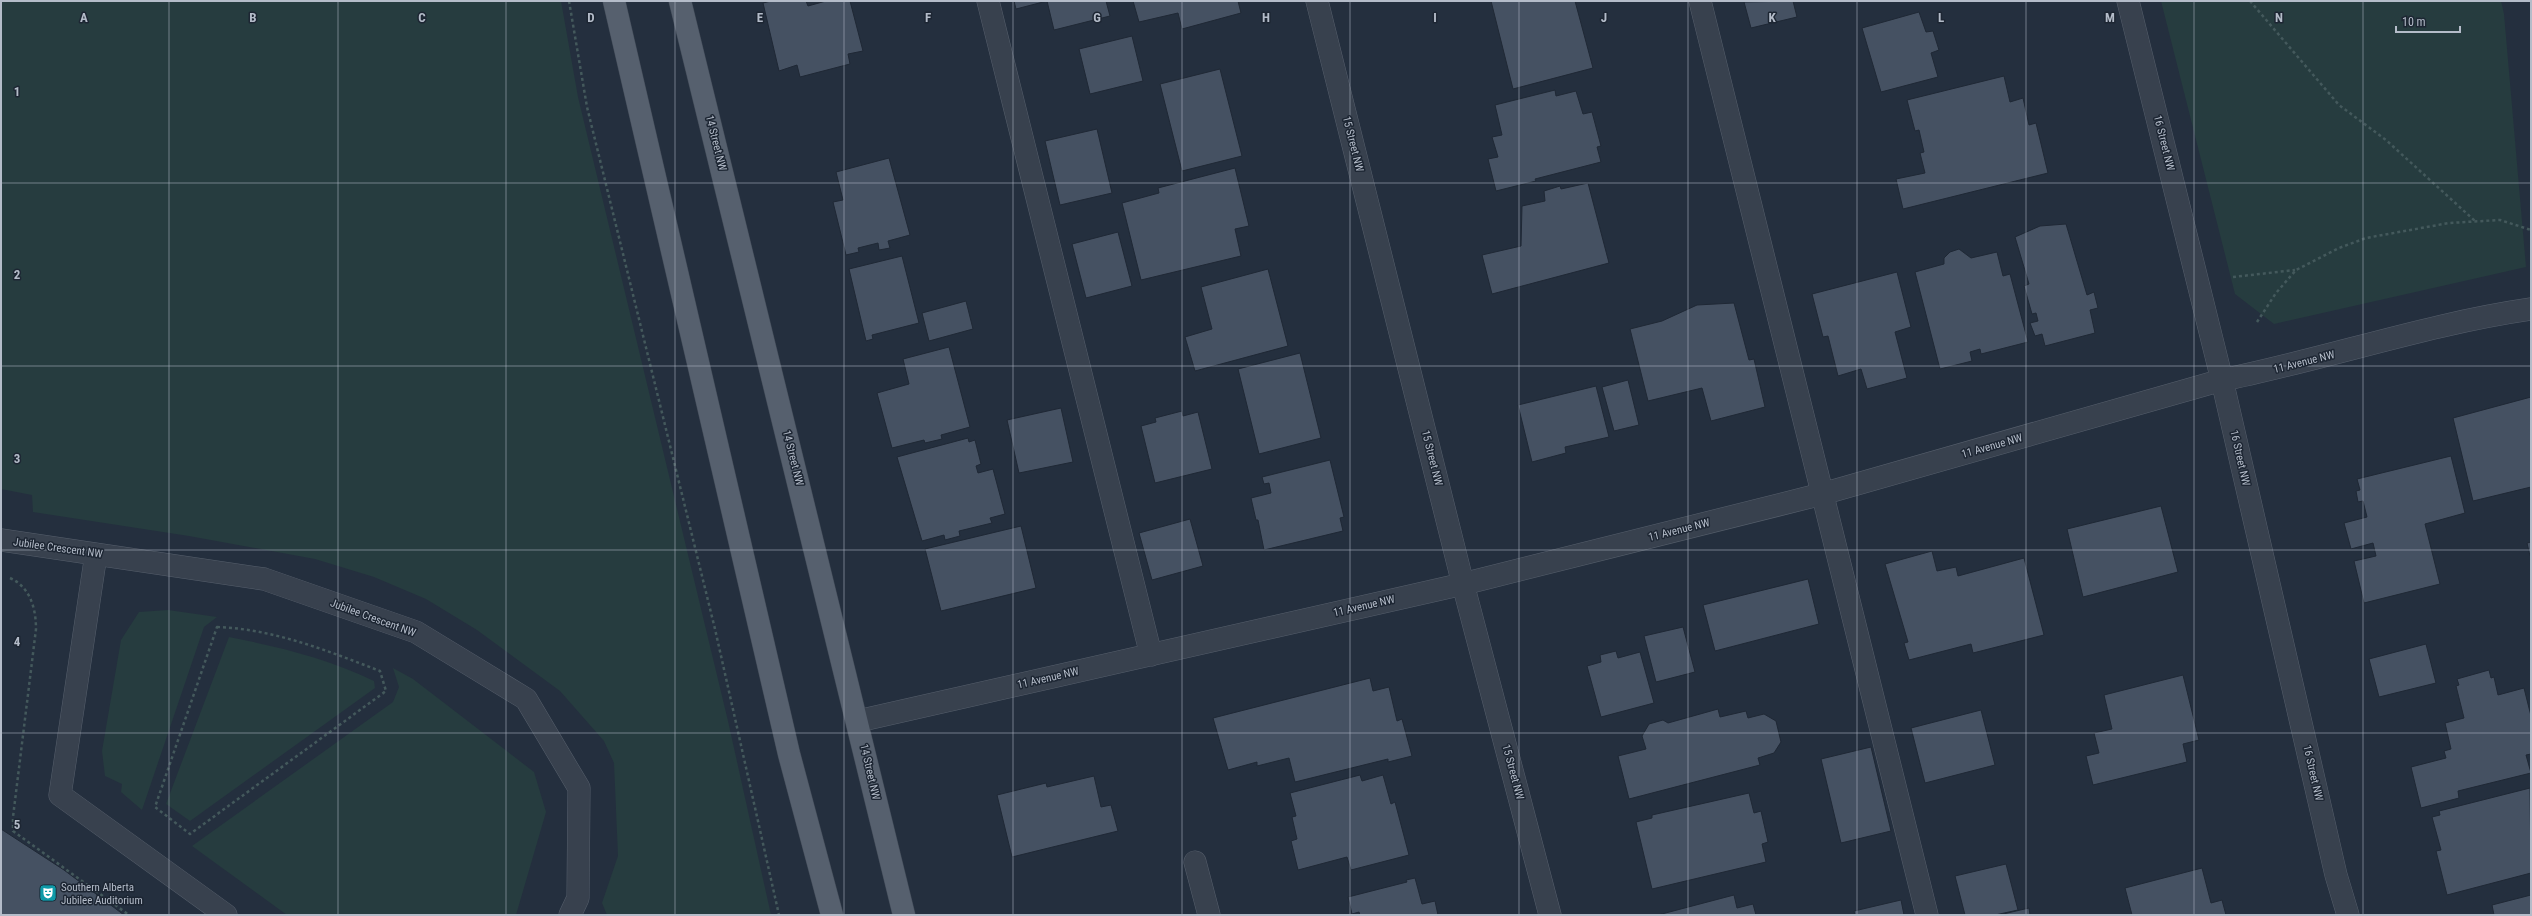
<svg xmlns="http://www.w3.org/2000/svg" width="2532" height="916" font-family="'Roboto Condensed',sans-serif">
	<style>
		.green { fill: #263c3f }
		.building { fill: #455162; stroke: #1f2835 }
		.lines { fill: none; stroke-linecap: round; stroke-linejoin: round }
		.minor-casing { stroke: #565f6c; stroke-width: 23 }
		.major-casing { stroke: #414a57; stroke-width: 23 }
		.path { stroke: #44595c; stroke-width: 2.5; stroke-dasharray: 3 3; stroke-linecap: butt }
		.minor { stroke: #38414e; stroke-width: 22 }
		.major { stroke: #56606e; stroke-width: 22 }
		.grid { fill: none; stroke: #b4bcc9; stroke-width: 1; stroke-opacity: 0.55 }
		.labels { text-anchor: middle; dominant-baseline: central; stroke-width: 3; stroke-linejoin: round; paint-order: stroke }
		.street-label { font-size: 11px; fill: #b4bcc9; stroke: #1d2633 }
		.poi-label { font-size: 11px; fill: #b4bcc9; stroke: #1d2633; text-anchor: start }
		.grid-label { font-size: 13px; text-anchor: middle; font-weight: bold; fill: #b4bcc9; stroke: #1d2633; stroke-width: 3; stroke-linejoin: round; paint-order: stroke }
	</style>
	<rect width="100%" height="100%" fill="#242f3e"/>
	<path class="green" d="M1,1h560l17,96 150,624 43,194h-164l-5,-12 16,-47 -4,-93 -10,-22 -44,-50 -83,-61 -51,-31 -52,-22 -59,-18 -126,-23 -156,-24 -1,-17 -31,-6z
		M2161,1h340l3,13 22,253 -252,57 -39,-30z
		M168,610l49,7 -13,10 -62,183 -21,-18 1,-8 -17,-8 -3,-25 19,-111 18,-28z
		M229,637c50,10 98,21 145,44l1,7 -185,133 -24,-17z
		M393,668l20,11 121,93 12,40 -30,103h-229l-95,-69 201,-144 6,-15z"/>
	<path class="building" d="M771,1h35l2,5 18,-5h24l13,50 -15,3 2,10 -50,13 -3,-12 -18,6 -16,-68z
		M1014,1h33l-31,8z
		M1047,1h59l4,15 -56,14z
		M1133,1h105l3,12 -59,16 -4,-16 -39,9z
		M1491,1h84l18,67 -80,21z
		M1793,1l4,16 -46,11 -7,-26z
		M1919,12l7,20 7,-1 6,19 -8,3 7,24 -57,15 -19,-64z
		M1132,36l11,45 -53,13 -11,-45z
		M1220,69l22,87 -60,15 -22,-87z
		M2004,76l6,26 13,-4 6,27 7,-2 12,50 -145,36 -7,-30 29,-6 -5,-20 4,-1 -5,-22 -4,1 -8,-31z
		M1555,90l1,6 20,-5 7,23 9,-2 9,34 -4,1 4,15 -66,17 1,2 -40,10 -8,-32 10,-2 -6,-20 10,-2 -7,-30z
		M1097,129l15,64 -52,12 -15,-64z
		M889,158l21,77 -22,6 2,7 -11,2 -1,-7 -20,5 1,4 -13,3 -13,-53 10,-2 -7,-28z
		M1235,168l14,58 -14,3 6,27 -100,24 -19,-77 37,-10 -1,-5z
		M1588,183l21,80 -117,31 -10,-39 39,-9 1,-40 23,-5 -1,-10 16,-5 1,3z
		M2066,224l21,71 7,-3 4,16 -8,2 5,23 -50,13 -3,-12 -7,2 -5,-13 8,-2 -2,-8 -4,1 -8,-28 5,-2 -14,-47 25,-11z
		M1118,232l14,54 -46,12 -14,-54z
		M1959,249l12,9 26,-6 6,24 7,-2 18,68 -47,12 -1,-5 -10,3 2,9 -32,8 -25,-97 29,-8v-6l6,-6z
		M902,256l17,67 -47,12 1,4 -7,2 -17,-72z
		M1268,269l20,77 -93,25 -10,-34 27,-8 -11,-42z
		M1897,272l14,55 -16,5 12,46 -40,11 -6,-20 -23,7 -10,-40 -5,1 -11,-43z
		M966,301l7,28 -44,12 -7,-28z
		M1734,303l15,57 5,-1 11,48 -54,14 -9,-33 -54,13 -18,-72 32,-8 35,-16z
		M949,347l21,80 -29,8 1,4 -17,4 -1,-3 -32,8 -15,-55 32,-9 -6,-25z
		M1300,353l21,85 -62,16 -21,-85z
		M1628,380l11,45 -25,6 -12,-44z
		M1596,386l13,51 -44,10 1,6 -34,9 -14,-57z
		M2531,397v90l-58,14 -20,-83z
		M1061,408l12,54 -54,11 -12,-53z
		M1182,411l1,5 15,-4 14,57 -57,14 -14,-57 15,-4 -1,-4z
		M968,438l1,4 6,-2 6,24 -5,2 2,7 15,-4 12,45 -15,4 2,5 -33,8 1,5 -15,4 -1,-5 -22,6 -25,-84z
		M2451,456l14,57 -40,11 15,60 -76,19 -10,-42 22,-5 -3,-13 -22,6 -7,-26 23,-6 -4,-16 -5,1 -2,-11 4,-1 -3,-11z
		M1330,460l14,57 -4,1 3,13 -79,19 -6,-30h-2l-5,-22 20,-5 -2,-10 -5,1 -2,-7z
		M2161,506l17,66 -95,25 -16,-68z
		M1190,519l13,47 -51,14 -13,-47z
		M1021,526l15,62 -95,23 -16,-62z
		M2531,542v13l-1,1 -3,-13z
		M1932,551l5,20 19,-4 2,9 66,-18 20,77 -71,18 -2,-9 -62,16 -5,-17 4,-1 -23,-78z
		M1808,579l11,45 -104,27 -12,-46z
		M1683,627l12,45 -39,10 -12,-46z
		M2426,644l10,39 -57,14 -10,-38z
		M1616,651l2,7 22,-6 14,51 -53,14 -14,-51 14,-4 -1,-7z
		M2489,670l2,8 3,-1 4,18 26,-7 7,28v38l-5,1 5,18 -73,18 1,7 -38,10 -10,-41 35,-9 -2,-7 7,-2 -6,-26 19,-5 -8,-32 3,-1 -2,-6z
		M2183,675l16,65 -16,4 4,18 -94,23 -7,-29 13,-3 -5,-20 18,-4 -8,-34z
		M1370,678l3,13 16,-4 8,34 5,-2 10,37 -24,6v-3l-93,23 -6,-24 -32,8v-4l-29,8 -15,-52z
		M1718,709l2,8 26,-6 2,7 16,-4 12,7 5,21 -7,11 -16,5 2,7 -131,34 -11,-43 28,-7 -4,-13 7,-12 14,-4 5,3z
		M1981,710l14,55 -70,18 -14,-55z
		M1871,747l20,84 -50,12 -20,-84z
		M1360,775l2,6 21,-6 8,29 4,-2 14,53 -58,15 -4,-13 -49,13 -7,-29 6,-2 -5,-22 4,-1 -6,-23z
		M1094,776l7,31 10,-2 7,26 -106,26 -15,-62 49,-12 1,4z
		M2530,788l1,85 -84,22 -11,-44 5,-1 -9,-33 8,-2 -1,-4z
		M1749,793l5,20 7,-2 7,31 -6,2 4,18 -114,27 -16,-67 16,-4v-3z
		M1,829l63,41 60,45h-123z
		M2006,864l12,46 -23,5h-30l-10,-39z
		M2202,868l9,35 11,-3 4,15h-94l-7,-27z
		M1415,878l7,26 13,-3 3,14h-78l-1,-3 -7,2 -4,-17 59,-15 -1,-2z
		M1734,895l3,13 16,-4 3,11h-98z
		M2531,895v20h-37l-2,-10z
		M1901,900l3,15h-49l-1,-4z
		M2029,908l1,7h-31z"/>
	<g class="lines">
		<defs>
			<path id="minor" d="M988,1l163,654
				M1317,1l146,583 87,331
				M1700,1l227,914
				M2128,1l94,379 114,495 12,40
				M1,540l263,39 152,53 110,67 53,89 -1,110 -8,17
				M96,554l-36,241 166,120
				M858,721l605,-137 359,-90 400,-114c104,-21 205,-56 309,-71
				M1195,862l14,53"/>
			<path id="major" d="M614,1l175,753 43,161
				M680,1l224,914"/>
		</defs>
		<use href="#minor" class="minor-casing"/>
		<use href="#major" class="major-casing"/>
		<path class="path" d="M569,1l18,106 128,522 64,286
			M2250,1l89,104 47,35 89,81
			M2233,277l62,-7
			M2257,322l19,-29 20,-23 43,-22 27,-10 83,-15 51,-3 31,10
			M10,578c20,9 26,30 26,51l-23,188v14l116,84
			M217,627c57,2 111,24 163,44l6,20 -196,143 -35,-27z"/>
		<use href="#minor" class="minor"/>
		<use href="#major" class="major"/>
	</g>
	<path class="grid" d="M169,1v914M338,1v914M506,1v914M675,1v914M844,1v914M1013,1v914M1182,1v914M1350,1v914M1519,1v914M1688,1v914M1857,1v914M2026,1v914M2194,1v914M2363,1v914M1,183h2530M1,366h2530M1,550h2530M1,733h2530"/>
	<defs>
		<symbol id="theatre-square" viewBox="-11 -11 22 22"><rect x="-9" y="-9" width="18" height="18" rx="4" fill="#0f9aa8" stroke="#1d2633"/><path d="M-5-5.5Q0-4 5-5.5V0Q5 5 0 6Q-5 5-5 0ZM-3.3-2.5H-1v1.5H-3.3ZM1-2.5H3.3v1.5H1ZM-2.8 1Q0 5.5 2.8 1Z" fill="#fff"/></symbol>
	</defs>
	<g fill-rule="evenodd">
		<use href="#theatre-square" x="38" y="883" width="20" height="20"/>
	</g>
	<g class="labels">
		<g class="street-label">
			<text transform="translate(716 143) rotate(76)">14 Street NW</text>
			<text transform="translate(2164 143) rotate(76)">16 Street NW</text>
			<text transform="translate(1353 144) rotate(76)">15 Street NW</text>
			<text transform="translate(2304 362) rotate(-14)">11 Avenue NW</text>
			<text transform="translate(1992 446) rotate(-16)">11 Avenue NW</text>
			<text transform="translate(793 458) rotate(76)">14 Street NW</text>
			<text transform="translate(1432 458) rotate(76)">15 Street NW</text>
			<text transform="translate(2240 458) rotate(77)">16 Street NW</text>
			<text transform="translate(1679 530) rotate(-14)">11 Avenue NW</text>
			<text transform="translate(58 548) rotate(8)">Jubilee Crescent NW</text>
			<text transform="translate(1364 606) rotate(-13)">11 Avenue NW</text>
			<text transform="translate(373 618) rotate(20)">Jubilee Crescent NW</text>
			<text transform="translate(1048 678) rotate(-13)">11 Avenue NW</text>
			<text transform="translate(870 772) rotate(77)">14 Street NW</text>
			<text transform="translate(1513 772) rotate(75)">15 Street NW</text>
			<text transform="translate(2313 773) rotate(77)">16 Street NW</text>
		</g>
		<g class="poi-label">
			<text x="61" y="887">Southern Alberta<tspan x="61" dy="13">Jubilee Auditorium</tspan></text>
		</g>
	</g>
	<g class="grid-label">
		<text x="84" y="22">A</text>
		<text x="253" y="22">B</text>
		<text x="422" y="22">C</text>
		<text x="591" y="22">D</text>
		<text x="760" y="22">E</text>
		<text x="928" y="22">F</text>
		<text x="1097" y="22">G</text>
		<text x="1266" y="22">H</text>
		<text x="1435" y="22">I</text>
		<text x="1604" y="22">J</text>
		<text x="1772" y="22">K</text>
		<text x="1941" y="22">L</text>
		<text x="2110" y="22">M</text>
		<text x="2279" y="22">N</text>
		<text x="17" y="96">1</text>
		<text x="17" y="279">2</text>
		<text x="17" y="463">3</text>
		<text x="17" y="646">4</text>
		<text x="17" y="829">5</text>
	</g>
	<rect width="2532" height="916" fill="none" stroke="#b4bcc9" stroke-width="4"/>
	<path d="M2396 26v6h64v-6" fill="none" stroke="#b4bcc9" stroke-width="2"/>
	<text x="2402" y="26" font-size="12" fill="#b4bcc9" stroke="#1d2633" stroke-width="3" paint-order="stroke">10 m</text>
</svg>
